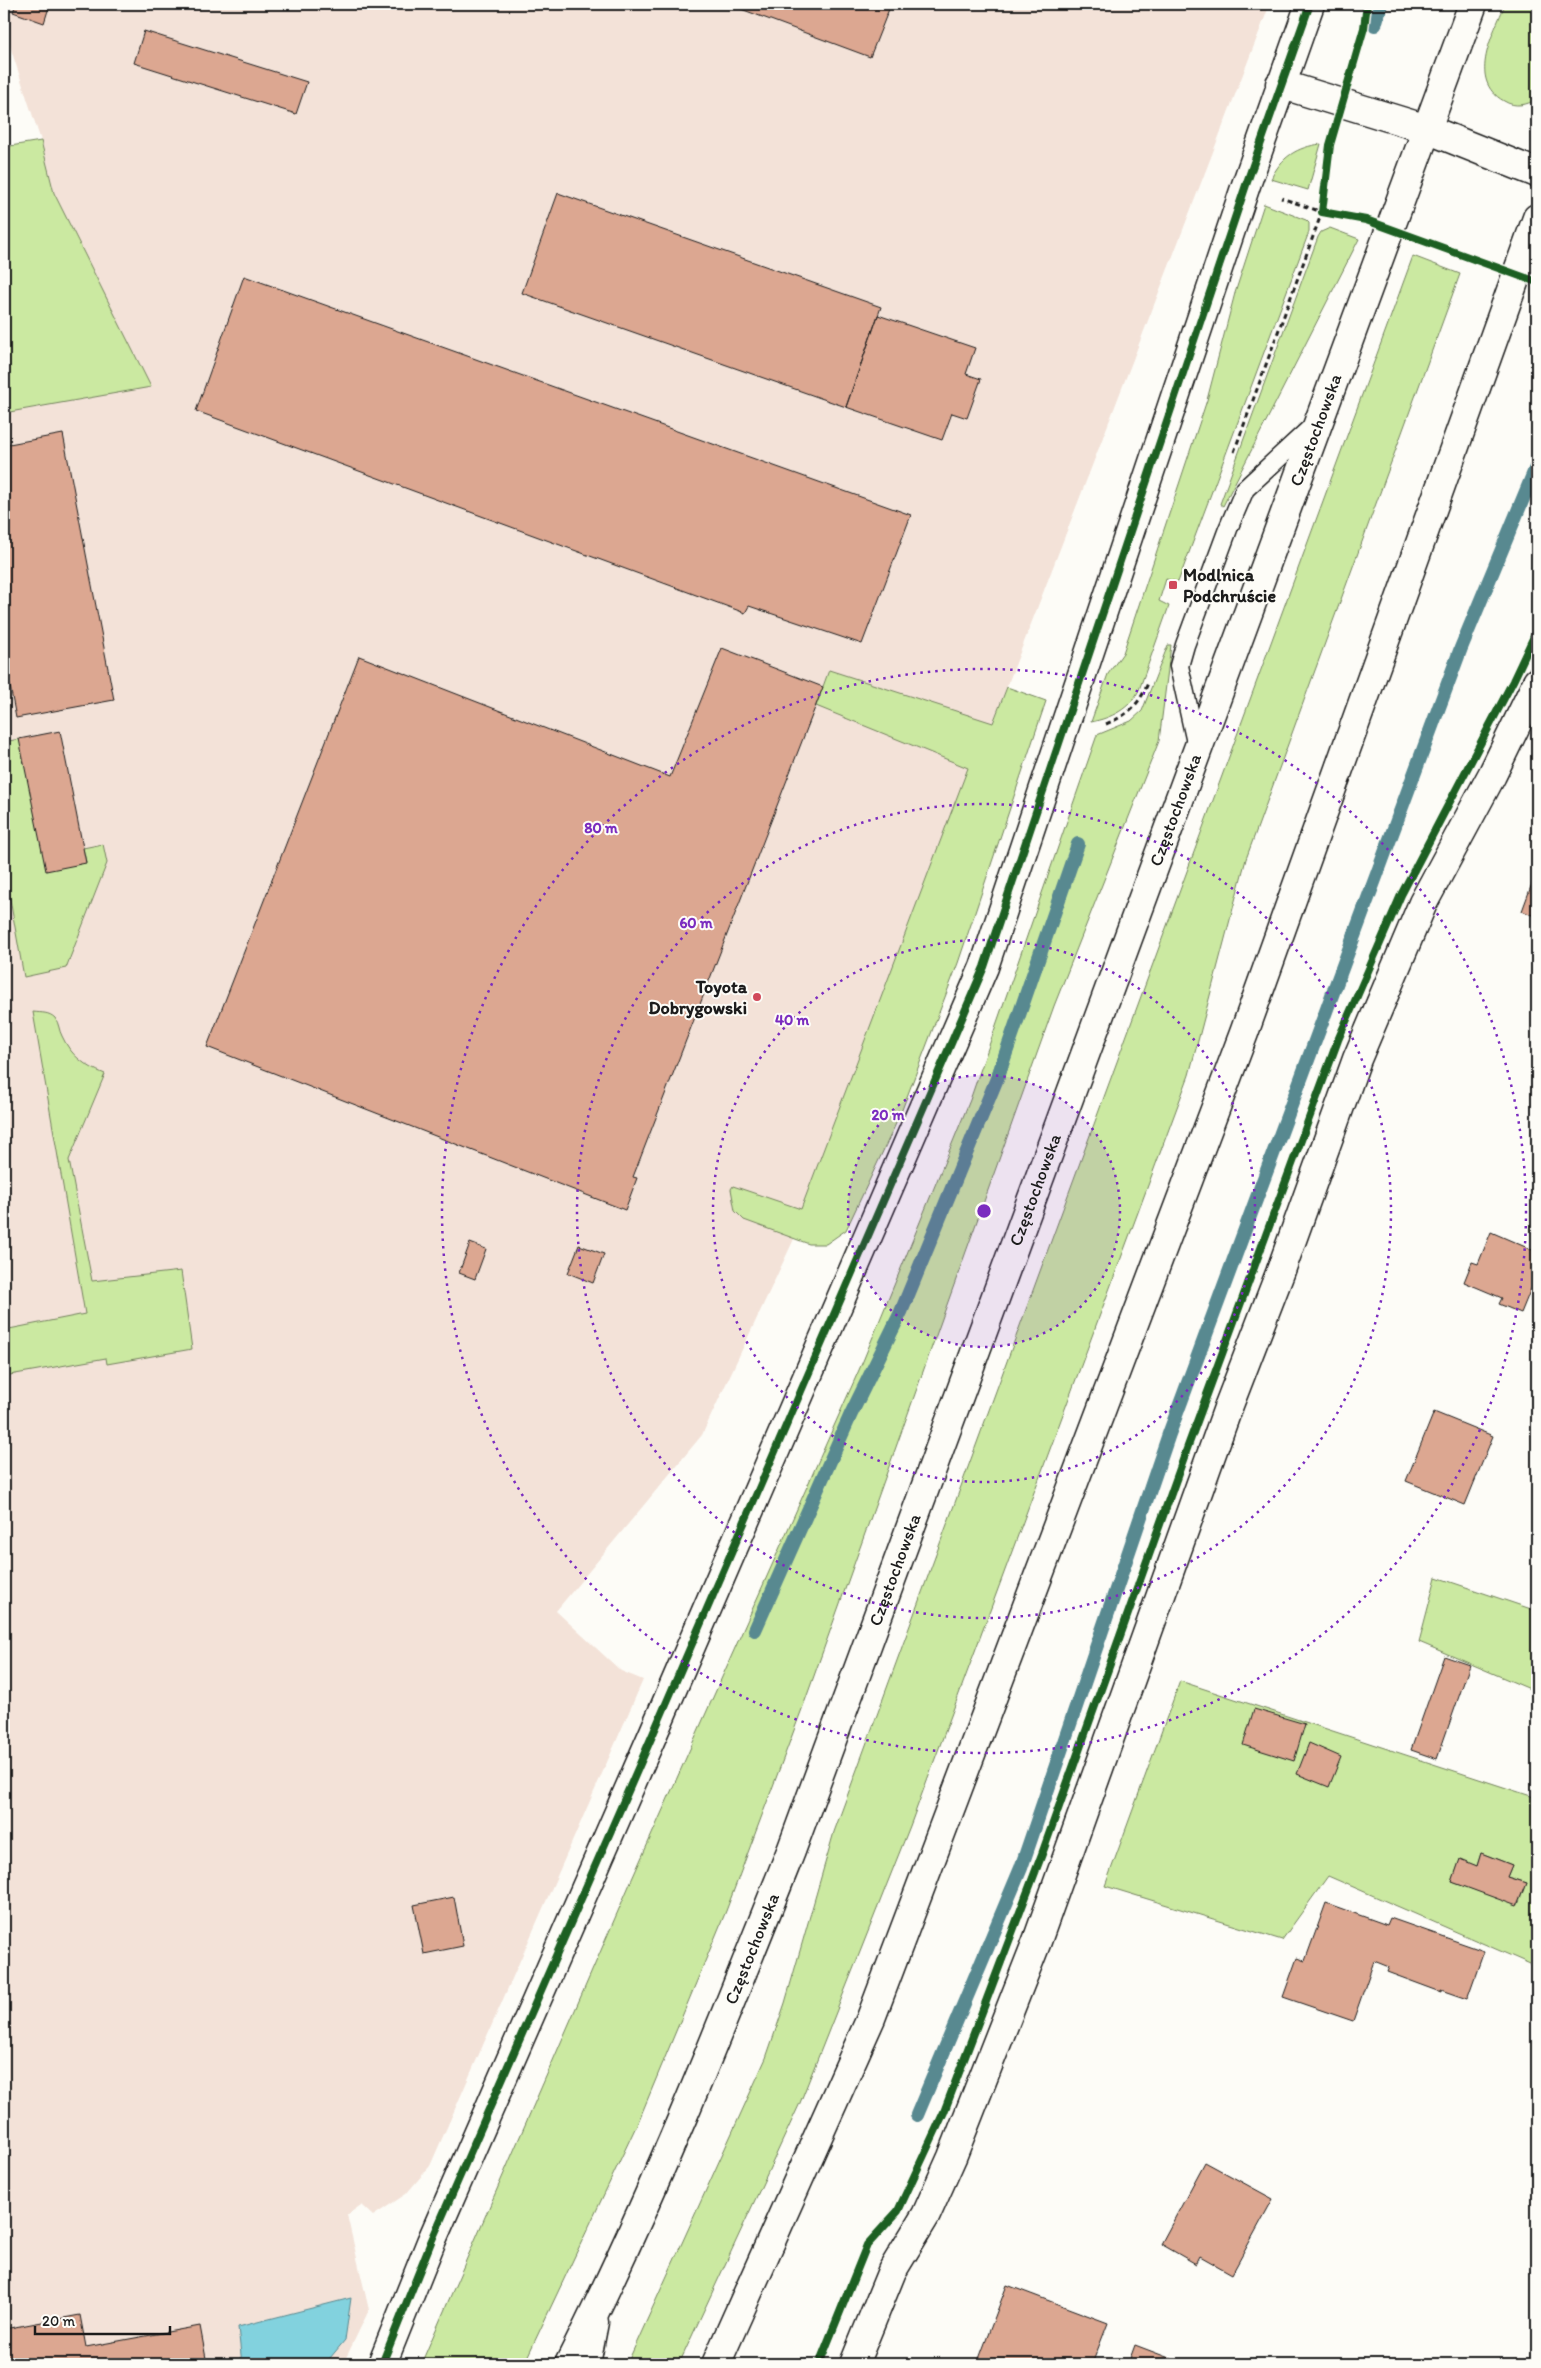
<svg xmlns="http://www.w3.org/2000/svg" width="1541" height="2368" font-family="Itim,sans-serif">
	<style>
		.built { fill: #f3e2d8 }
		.green { fill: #cbe9a1; stroke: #74825e; fill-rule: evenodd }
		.water { fill: #82d2de; stroke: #598990 }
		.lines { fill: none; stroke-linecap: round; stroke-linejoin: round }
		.stream { stroke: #598990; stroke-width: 14 }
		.building { fill: #dca791; stroke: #1c1c1c }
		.lane-casing { stroke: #1c1c1c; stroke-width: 21 }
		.street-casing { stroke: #1c1c1c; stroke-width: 31 }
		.secondary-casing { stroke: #1c1c1c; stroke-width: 31 }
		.primary-casing { stroke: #1c1c1c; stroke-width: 31 }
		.path { stroke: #1c1c1c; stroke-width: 3; stroke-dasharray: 5 4; stroke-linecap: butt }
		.lane { stroke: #fdfcf7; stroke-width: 18 }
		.street { stroke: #fdfcf7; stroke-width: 28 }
		.secondary { stroke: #fdfcf7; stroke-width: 28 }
		.primary { stroke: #fdfcf7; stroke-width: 28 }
		.cycleway-casing { stroke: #fdfcf7; stroke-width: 11 }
		.cycleway { stroke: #1b5e20; stroke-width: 8 }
		.ring { fill: none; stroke: #7b2cbf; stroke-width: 2.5; stroke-dasharray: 2.5 5 }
		.poi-dot { fill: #d1495b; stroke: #fdfcf7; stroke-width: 2 }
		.labels { text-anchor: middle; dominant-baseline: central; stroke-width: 4; stroke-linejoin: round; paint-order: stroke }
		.street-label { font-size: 18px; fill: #1c1c1c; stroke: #fdfcf7 }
		.poi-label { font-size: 18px; font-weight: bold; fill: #1c1c1c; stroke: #fdfcf7; text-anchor: start }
		.centre { fill: #7b2cbf; stroke: #fdfcf7; stroke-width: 2.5 }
		.ring-label { font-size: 15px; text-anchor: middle; font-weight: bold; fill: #7b2cbf; stroke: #fdfcf7; stroke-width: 4; stroke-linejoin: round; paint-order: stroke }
	</style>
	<rect width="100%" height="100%" fill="#fdfcf7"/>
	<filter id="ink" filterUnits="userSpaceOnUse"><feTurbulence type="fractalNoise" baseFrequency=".02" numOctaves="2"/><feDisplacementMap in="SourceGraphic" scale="10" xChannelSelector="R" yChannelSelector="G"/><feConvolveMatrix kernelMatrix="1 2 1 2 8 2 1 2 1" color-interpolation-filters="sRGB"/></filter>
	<g filter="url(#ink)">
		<path class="built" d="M4,4h1266l-476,1235 -92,196 -146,176 65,60 22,9 -213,486 -24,28 -33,22 -12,-11 -14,10 22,95 -26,54h-339v-1951l146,-26 -96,-194 -13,-52 -37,-113z"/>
		<path class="green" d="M1505,4h32v95c-10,6 -22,9 -33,2 -38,-21 -10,-68 1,-97z
			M41,141l13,52 97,194 -147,26v-266z
			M1321,144l-13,46 -37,-11c10,-22 26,-32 50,-35z
			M1264,204l42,16 3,3v9l-131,350 -12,-3 -7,22 10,5 -30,84c-9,19 -28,28 -48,32l17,-48 15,-21 84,-253 28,-107z
			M1330,228l29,11 -136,267 -3,-2 98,-267 3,-5z
			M1413,256l47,18 -214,585 -57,216 -279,751 -110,277 -121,261h-52l139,-306 19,-55 49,-171z
			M1168,645h3l-12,96 -105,265 -249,695 -79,210 -87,209 -115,244h-103l211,-485 231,-518 107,-261 127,-365 34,-14 11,-10z
			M829,670l164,53 14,-36 39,14 -88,262 -58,152 -54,115 -20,14h-17l-65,-24 -9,-9 -4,-22 2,-3 68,23 167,-441 -152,-62z
			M19,739l67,123 -3,-14 20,-4 4,19 -41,105 -42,9 -20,-111v-124z
			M33,1012c9,1 16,0 22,6 4,5 4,13 7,18 9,20 23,30 43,38l-36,86 23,121 89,-10 11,78 -85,15 -1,-6 -102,18v-46l81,-16z
			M1436,1577l101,34v81l-118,-50z
			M1180,1681l357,117v169l-209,-91 -46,64 -177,-54zM1481,1853l31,12 -5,12 19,6 -8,22 -66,-23 8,-22 17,6z"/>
		<path class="water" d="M351,2298l-6,42 -20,24h-83l-4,-37z"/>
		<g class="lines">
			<path class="stream" d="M1375,25l6,-21
				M755,1630l96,-216 50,-102 97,-236 80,-232
				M917,2115l104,-247 148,-434 292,-786 76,-183"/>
		</g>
		<path class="building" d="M16,4h34l-6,19 -31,-11z
			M743,4h148l-21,53 -129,-48z
			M144,31l163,51 -11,32 -162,-51z
			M558,193l323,114 -35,100 -324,-114z
			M244,276l667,239 -49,129 -113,-38 -4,7 -549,-202z
			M878,315l97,33 -9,26 15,5 -14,39 -15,-5 -10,27 -96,-33z
			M63,434l51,266 -98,18 -12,-64v-209z
			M722,648l101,39 -190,490 4,1 -12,32 -418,-163 152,-391 311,121z
			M60,731l26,132 -40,8 -27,-132z
			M1537,870v47l-15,-6z
			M1491,1232l46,20v22l-16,39 -22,-9 3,-6 -38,-16 8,-20 6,2z
			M470,1243l16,6 -11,30 -16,-6z
			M579,1245l25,9 -11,29 -25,-10z
			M1434,1412l59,24 -28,69 -59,-24z
			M1444,1656l26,9 -33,94 -26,-9z
			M1254,1709l51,15 -11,37 -51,-16z
			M1309,1743l32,14 -12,30 -32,-13z
			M1481,1853l31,12 -5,12 19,6 -9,23 -65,-24 8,-23 17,7z
			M454,1897l9,49 -39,8 -10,-49z
			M1326,1903l61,22 3,-7 94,33 -17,48 -26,-9v2l-54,-20 2,-5 -15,-6 -21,60 -70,-24 14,-39 8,3z
			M1205,2162l68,37 -41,75 -32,-18 -4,8 -35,-20z
			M1007,2285l101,38 -16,41h-115z
			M80,2315l6,32 114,-21 7,38h-203v-35z
			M1135,2345l50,19h-57z"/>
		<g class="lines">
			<defs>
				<path id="lane" d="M1197,747l-18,-81 6,-21 43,-116 17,-40 69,-64"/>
				<path id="street" d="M1280,84l147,45 110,44
					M382,2364l49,-122 222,-508 331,-767 262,-782 64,-181
					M854,2364l38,-93 34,-56 26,-58 85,-216 192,-536 51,-132 77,-214 66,-156 69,-128 45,-93"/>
				<path id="secondary" d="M586,2364l8,-42"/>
				<g id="primary">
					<path id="s1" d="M569,2364c84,-166 153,-340 222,-513l682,-1847"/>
					<path d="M716,2364l155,-346 373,-985 293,-815"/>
				</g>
			</defs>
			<use href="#lane" class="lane-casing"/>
			<use href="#street" class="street-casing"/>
			<use href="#secondary" class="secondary-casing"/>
			<use href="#primary" class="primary-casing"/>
			<path class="path" d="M1234,452l88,-240 -41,-14
				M1106,724c22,-9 33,-19 42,-41"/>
			<use href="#lane" class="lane"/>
			<use href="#street" class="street"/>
			<use href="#secondary" class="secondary"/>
			<use href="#primary" class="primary"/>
			<defs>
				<path id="cycleway" d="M1367,4l-3,24 -34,117 -8,67 44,8 171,62
					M382,2364l49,-122 222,-508 331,-767 262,-782 64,-181
					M819,2364l48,-119 31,-34 46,-99 98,-258 146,-408 150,-406 63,-145 112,-214 24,-51"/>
			</defs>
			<use href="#cycleway" class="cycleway-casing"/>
			<use href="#cycleway" class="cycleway"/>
		</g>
	</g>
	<circle cx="984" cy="1211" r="136" fill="#7b2cbf" fill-opacity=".12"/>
	<g class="ring">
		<circle cx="984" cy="1211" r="136"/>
		<circle cx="984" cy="1211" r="271"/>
		<circle cx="984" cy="1211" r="407"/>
		<circle cx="984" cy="1211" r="542"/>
	</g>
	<g class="poi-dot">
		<rect x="1168" y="580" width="10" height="10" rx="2.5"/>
		<circle cx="757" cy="997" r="5"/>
	</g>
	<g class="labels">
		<g class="street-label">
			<text stroke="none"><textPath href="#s1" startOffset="2074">Częstochowska</textPath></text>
			<text stroke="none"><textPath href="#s1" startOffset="1669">Częstochowska</textPath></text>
			<text stroke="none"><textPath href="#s1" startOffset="1264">Częstochowska</textPath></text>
			<text stroke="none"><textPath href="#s1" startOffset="859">Częstochowska</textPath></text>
			<text stroke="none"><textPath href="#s1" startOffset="454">Częstochowska</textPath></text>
		</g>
		<g class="poi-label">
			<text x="1183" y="575">Modlnica<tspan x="1183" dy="21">Podchruście</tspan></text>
			<text x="747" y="987" text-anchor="end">Toyota<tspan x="747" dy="21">Dobrygowski</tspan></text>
		</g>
	</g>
	<circle cx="984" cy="1211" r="8" class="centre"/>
	<g class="ring-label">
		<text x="601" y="833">80 m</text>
		<text x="696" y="928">60 m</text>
		<text x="792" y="1025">40 m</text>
		<text x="888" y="1120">20 m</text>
	</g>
	<rect width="1541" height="2368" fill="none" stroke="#fdfcf7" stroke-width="20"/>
	<rect x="10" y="10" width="1521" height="2348" fill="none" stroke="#1c1c1c" stroke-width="2" filter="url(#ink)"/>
	<path d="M35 2326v8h135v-8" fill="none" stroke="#1c1c1c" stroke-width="2.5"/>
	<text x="42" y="2326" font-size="15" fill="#1c1c1c" stroke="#fdfcf7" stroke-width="4" paint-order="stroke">20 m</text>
</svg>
